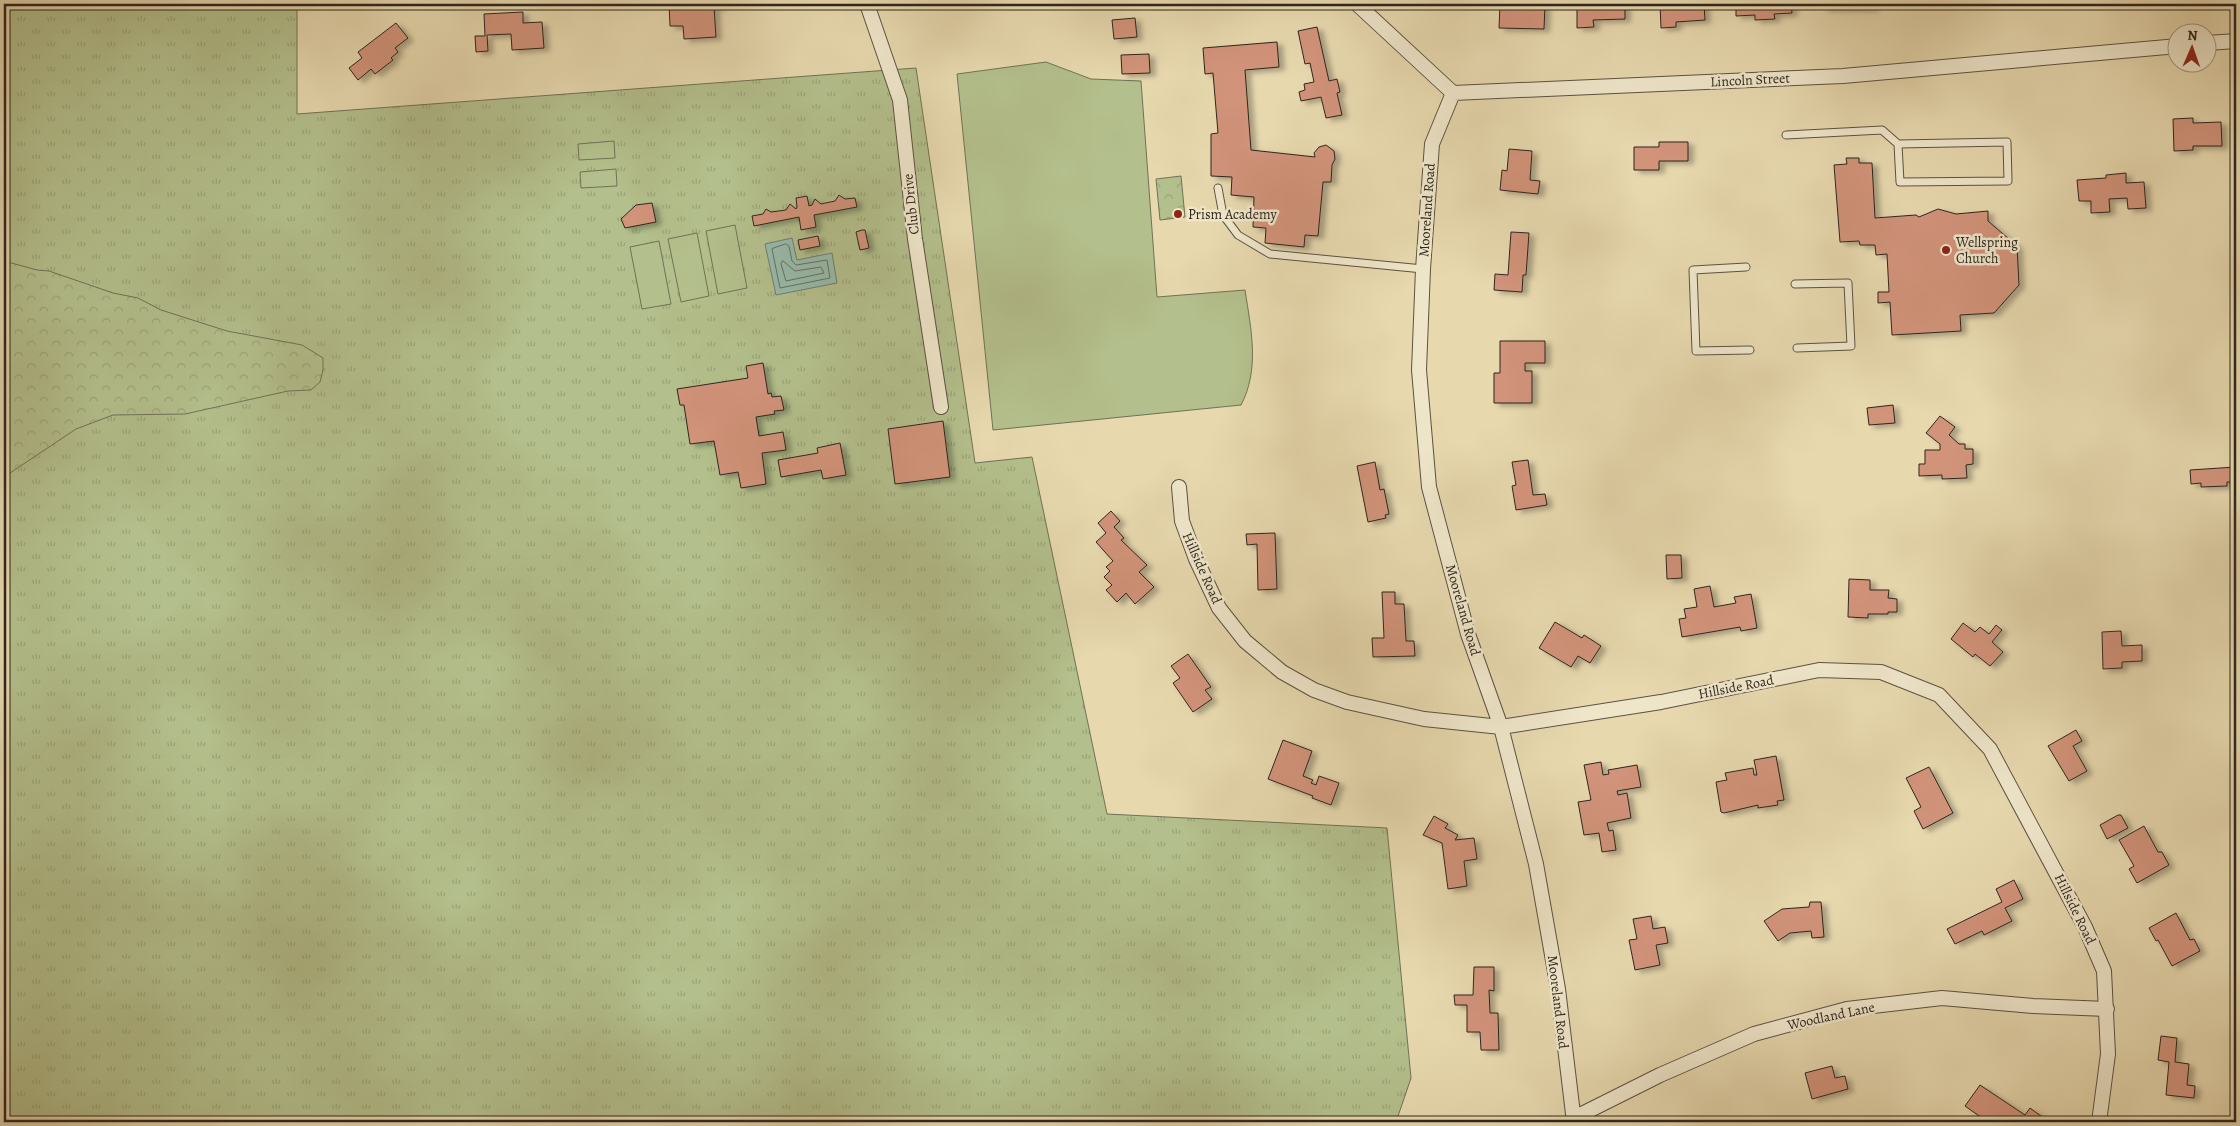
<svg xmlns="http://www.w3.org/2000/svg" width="2240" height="1126" font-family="Alegreya,serif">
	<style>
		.grass { fill: url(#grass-tufts); stroke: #707254 }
		.forest { fill: url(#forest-crowns); stroke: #707254 }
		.pitch { fill: #b3bf8c; stroke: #707254 }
		.water { fill: #97baa9; stroke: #6d7f71 }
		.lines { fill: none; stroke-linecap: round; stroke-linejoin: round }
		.shore { stroke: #627063; stroke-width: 1 }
		.building { fill: #d1937a; stroke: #2e261d; filter: url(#shadow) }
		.service-casing { stroke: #5c5241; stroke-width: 9 }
		.minor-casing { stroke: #5c5241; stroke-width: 16 }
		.service { stroke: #efe6ca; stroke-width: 7 }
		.minor { stroke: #efe6ca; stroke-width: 14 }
		.poi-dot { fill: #8f2418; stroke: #efe6ca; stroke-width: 2 }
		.labels { text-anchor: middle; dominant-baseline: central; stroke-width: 5; stroke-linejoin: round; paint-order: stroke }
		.street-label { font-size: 14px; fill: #2e261d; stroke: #efe6ca }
		.poi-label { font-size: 14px; fill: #2e261d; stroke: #efe6ca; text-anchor: start }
	</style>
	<defs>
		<pattern id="grass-tufts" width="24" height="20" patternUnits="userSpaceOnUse" patternTransform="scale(1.25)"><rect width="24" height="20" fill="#b3bf8c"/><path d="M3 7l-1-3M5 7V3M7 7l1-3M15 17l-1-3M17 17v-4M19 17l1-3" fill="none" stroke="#9aa478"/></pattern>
		<pattern id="forest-crowns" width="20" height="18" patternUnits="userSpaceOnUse" patternTransform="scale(1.25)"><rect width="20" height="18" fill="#b3bf8c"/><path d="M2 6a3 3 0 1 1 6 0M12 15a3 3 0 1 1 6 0" fill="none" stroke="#9aa478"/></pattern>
		<filter id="shadow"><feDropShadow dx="5.5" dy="3" stdDeviation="2.5" flood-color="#0004"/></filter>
	</defs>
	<rect width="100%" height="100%" fill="#e7d8ae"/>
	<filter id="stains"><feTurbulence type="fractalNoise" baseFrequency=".004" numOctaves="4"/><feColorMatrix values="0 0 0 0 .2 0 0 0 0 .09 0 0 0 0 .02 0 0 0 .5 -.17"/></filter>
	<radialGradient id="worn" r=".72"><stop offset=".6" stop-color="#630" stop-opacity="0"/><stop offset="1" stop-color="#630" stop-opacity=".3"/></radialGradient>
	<path class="grass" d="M4,4h293v110l619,-46 59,395 57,-6 75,357 280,14 24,250 -15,44h-1392z"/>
	<path class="forest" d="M1181,176l4,41 -25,3 -4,-41z
		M4,261l33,9 12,1 64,22 25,5 23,12 66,21 75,14 21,13v12l-3,12 -9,8 -23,1 -103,23 -72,1 -37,14 -72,48z"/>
	<path class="pitch" d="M1046,62l45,17 50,2 16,216 88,-7c6,39 15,79 -4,115l-248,25 -36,-356z
		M614,141l1,17 -36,2 -1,-16z
		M616,169l1,17 -36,2 -1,-16z
		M735,225l12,63 -29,6 -12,-63z
		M697,233l12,63 -28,6 -13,-63z
		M659,241l12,63 -29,5 -12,-62z"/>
	<path class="water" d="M792,238l5,22 35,-7 5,30 -61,12 -11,-51z"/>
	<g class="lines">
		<path class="shore" d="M786,244l3,2 3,15 4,4 31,-5 3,18 -50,10 -8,-39z
			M783,261l12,10 26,-4 3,6 -38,8 -5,-17z"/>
	</g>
	<path class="building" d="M669,4h52l1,2 -8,1 2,30 -32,2 -1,-13h-13z
		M1500,4l45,1 -1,24 -45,-1z
		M1577,4h48v15l-32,1 1,7 -17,1z
		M1660,4h44l1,16 -29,2v5l-15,1z
		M1736,4h55l1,9 -18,1 1,5 -20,1v-5l-19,1z
		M1822,4h51v4h-51z
		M523,12v11l19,-1 2,26 -32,2 -1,-16 -24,1 1,16 -12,1 -1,-16h10l-1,-22z
		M1135,18l2,19 -23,2 -2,-19z
		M396,23l12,15 -13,10 3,4 -7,6 2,2 -18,14 -4,-5 -13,11 -9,-12 13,-10 -4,-6z
		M1317,27l12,54 8,-2 3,13 -3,1 5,22 -16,3 -5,-21 -20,4 -2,-9 6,-2 -1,-6 10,-2 -4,-19 -5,1 -7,-33z
		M1277,42l2,25 -34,3 6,80 64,7 -1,-4 5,-6 7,-2 8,6 1,8 -3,6 -1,17h-8l-5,54 -13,-1 -1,12 -39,-4 1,-15 -13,-1 1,-30 -23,-2 1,-18 -21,-1v-42l7,-1 -5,-60 -8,1 -2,-26z
		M1149,54l1,19 -28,1 -1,-19z
		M2193,118v5l28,-1 1,24h-29v4l-19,1 -1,-32z
		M1659,142h29v19h-29v9h-25v-23h25z
		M1509,149l23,2 -2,29 10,1 -2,13 -38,-4 2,-20 5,1z
		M1846,158h13v5h13l3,55 41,-3 3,2 19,-8 18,5 32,-3v10l29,25 2,39 -25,28 -34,2 1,16 -69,4 -2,-33 -12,1v-11h11l-2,-38 -11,1 -1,-10h-15l-1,-4 -19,1 -6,-77 13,-1z
		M2126,173v10l18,-1 2,26 -18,1 -1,-11 -18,1 1,13 -19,1v-12h-12l-2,-21 29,-2v-3z
		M839,195l6,4 10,-1 2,9 -43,8 2,12 -15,3 -2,-13 -45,9 -2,-10 11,-2 3,-5 5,3 15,-2 4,-6 6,5 1,-2 -1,-9 11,-2 2,10 3,-1 3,-6 6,5 14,-3z
		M652,203l4,19 -31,6 -4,-9 15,-14z
		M862,230h3l4,18 -9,2 -4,-18z
		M1511,232l18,1 -3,42h-3l-1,17 -28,-2 1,-16 13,1z
		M818,236l2,10 -20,4 -2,-10z
		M1500,341h45v22h-20v8h7v32h-38v-30h6z
		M763,363l5,31 3,-1 1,4 9,-1 3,14 -10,1 1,3 -19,3 3,19 24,-4 3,18 -24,3 4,31 -25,4 -3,-16 -18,3 -6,-34 -24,3 -6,-39h-4l-3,-16 71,-11 -2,-12z
		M1893,405l2,18 -26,2 -2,-17z
		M1940,416l15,11 -6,8 10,9h6v5h8v15l-7,1 1,13 -25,1v-4l-23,1v-12h6v-14h15v-6l-14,-11z
		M943,421l7,56 -55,7 -7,-55z
		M840,443l6,32 -23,4 -2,-9 -40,7 -3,-17 40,-7 -1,-5z
		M1528,460l5,35 12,-1 2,11 -31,5 -4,-24 4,-1 -4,-23z
		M1375,462l5,28 4,-1 5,25 -4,1 1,3 -18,4 -11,-56z
		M2236,467v9h-4v6h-5v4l-26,1v-4l-10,1 -1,-14z
		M1111,511l9,10 -6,6 10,11 -3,2 26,25 -8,7 15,15 -19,17 -9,-11 -9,9 -11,-12 6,-5 -8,-8 6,-6 -4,-4 7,-6 -17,-19 10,-9 -8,-10z
		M1275,533l2,56 -19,1 -1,-46 -10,1 -1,-11z
		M1666,555h15l1,23 -15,1z
		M1849,579l21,1v10h19l-1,8 9,1v13h-9v2h-20v4l-20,-1z
		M1710,586l4,21 22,-4 -2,-6 17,-3 6,34 -16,3 -1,-4 -58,10 -3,-18 7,-1 -2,-9 13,-2 -3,-18z
		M1382,592h13v12h9l2,37h8l1,15 -42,1 -1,-19h12z
		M1555,622l27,16 2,-3 17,11 -11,17 -12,-7 -7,11 -32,-19z
		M1963,623l12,9 5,-5 9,7 7,-9 6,5 -10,12 11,10 -13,14 -15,-12 -2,3 -22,-18z
		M2121,631l1,15 20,-1v16l-20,1v6l-19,1 -1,-37z
		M1188,654l23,33 -6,3 7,9 -19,13 -20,-29 7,-5 -9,-12z
		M2076,730l6,11 -9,5 14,25 -18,10 -21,-35z
		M1283,740l29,11 -9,25 10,4 -2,3 5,2 3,-9 20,7 -8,22 -19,-7 1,-2 -45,-17z
		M1776,756l8,44 -7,1 1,4 -20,3v-3l-34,8 -3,-1 -5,-30 11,-2 -2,-7 28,-5 1,7h3l-3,-15z
		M1601,762l2,13 6,-1 -1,-4 29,-5 4,22 -24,4 1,4 9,-2 4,25 -24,5 2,8 4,-1 3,20 -14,2 -3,-19 -15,2 -6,-33 13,-2 -7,-35z
		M1929,767l24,46 -30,16 -9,-18 7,-4 -15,-29z
		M2118,815h3l7,13 -21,11 -7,-14z
		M1434,816l14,8 -3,4 13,7 -3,5 19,-2 3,21 -13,2 3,25 -19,3 -6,-46 -19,-8z
		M2144,826l14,26h4l7,13 -32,18 -8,-14 5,-3 -15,-26z
		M2014,880l9,19 -18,9 7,13 -28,14 -2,-4 -27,13 -8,-15 55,-27 -6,-13z
		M1810,902h11l3,35 -12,1 -1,-7 -21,2 -12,8 -14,-20 18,-12 27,-2z
		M2176,913l14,27 4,-1 6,12 -28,15 -14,-26 -2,1 -7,-13z
		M1651,916l2,13 12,-2 3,16 -12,2 4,20 -25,5 -6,-30 8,-1 -4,-20z
		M1474,967h20v24l-5,-1 1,23h8l1,37h-18l-1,-18h-13v-27h-12l-1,-10h19z
		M2161,1036l16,2 -2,24 14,2 -2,21 8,1 -1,12 -28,-3 3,-33 -11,-2z
		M1832,1066l3,12 10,-2 3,13 -36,10 -7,-26z
		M1980,1085l45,30 5,-7 15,11 -3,3h-58l1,-2 -20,-14z"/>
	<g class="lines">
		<defs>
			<path id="service" d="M1786,135l96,-5 16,14 109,-2 1,39 -108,1 -2,-38
				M1218,188l5,27 15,20 32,19 153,15
				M1746,267l-53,3 3,81 54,-1
				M1795,284l53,-1 3,63 -54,2"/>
			<path id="minor" d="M867,4l33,96 15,139 26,168
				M1357,4l96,89 390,-17 335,-30
				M2208,43l28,-2
				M1453,93l-21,51 -9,125 -4,101 10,117 39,147 33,93 35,137 22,125 16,133
				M1179,487l3,34 14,38 23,49 26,33 37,31 32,18 33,12 77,17 77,8 160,-25 158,-32 62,2 58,23 51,54 95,178 19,44 4,83 -9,68
				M1574,1118l86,-43 94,-41 93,-25 95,-11 91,8 74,3"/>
		</defs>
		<use href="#service" class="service-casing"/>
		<use href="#minor" class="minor-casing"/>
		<use href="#service" class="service"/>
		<use href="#minor" class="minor"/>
	</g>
	<g class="poi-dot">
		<circle cx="1178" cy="214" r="5"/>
		<circle cx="1946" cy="250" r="5"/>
	</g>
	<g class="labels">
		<g class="street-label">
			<text transform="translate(1750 80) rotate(-3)">Lincoln Street</text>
			<text transform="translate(911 204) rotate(-96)">Club Drive</text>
			<text transform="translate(1427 210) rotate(-86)">Mooreland Road</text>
			<text transform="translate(1202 568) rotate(66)">Hillside Road</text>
			<text transform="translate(1463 610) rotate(74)">Mooreland Road</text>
			<text transform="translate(1736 687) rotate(-11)">Hillside Road</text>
			<text transform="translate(2075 909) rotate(64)">Hillside Road</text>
			<text transform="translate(1558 1002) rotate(83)">Mooreland Road</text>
			<text transform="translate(1831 1016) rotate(-12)">Woodland Lane</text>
		</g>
		<g class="poi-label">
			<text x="1188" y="214">Prism Academy</text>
			<text x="1956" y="242">Wellspring<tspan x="1956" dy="16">Church</tspan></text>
		</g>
	</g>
	<rect width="2240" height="1126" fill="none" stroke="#e7d8ae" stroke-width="20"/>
	<rect x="5" y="5" width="2230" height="1116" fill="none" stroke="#2e261d" stroke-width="2.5"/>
	<rect x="10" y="10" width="2220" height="1106" fill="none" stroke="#2e261d"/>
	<g transform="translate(2192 48) rotate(2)"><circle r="24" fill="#efe6ca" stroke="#a29985"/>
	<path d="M0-4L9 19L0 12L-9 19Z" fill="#8f2418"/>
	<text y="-8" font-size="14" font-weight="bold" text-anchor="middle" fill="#2e261d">N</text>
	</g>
	<rect width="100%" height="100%" filter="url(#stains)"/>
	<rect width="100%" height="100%" fill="url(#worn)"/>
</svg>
